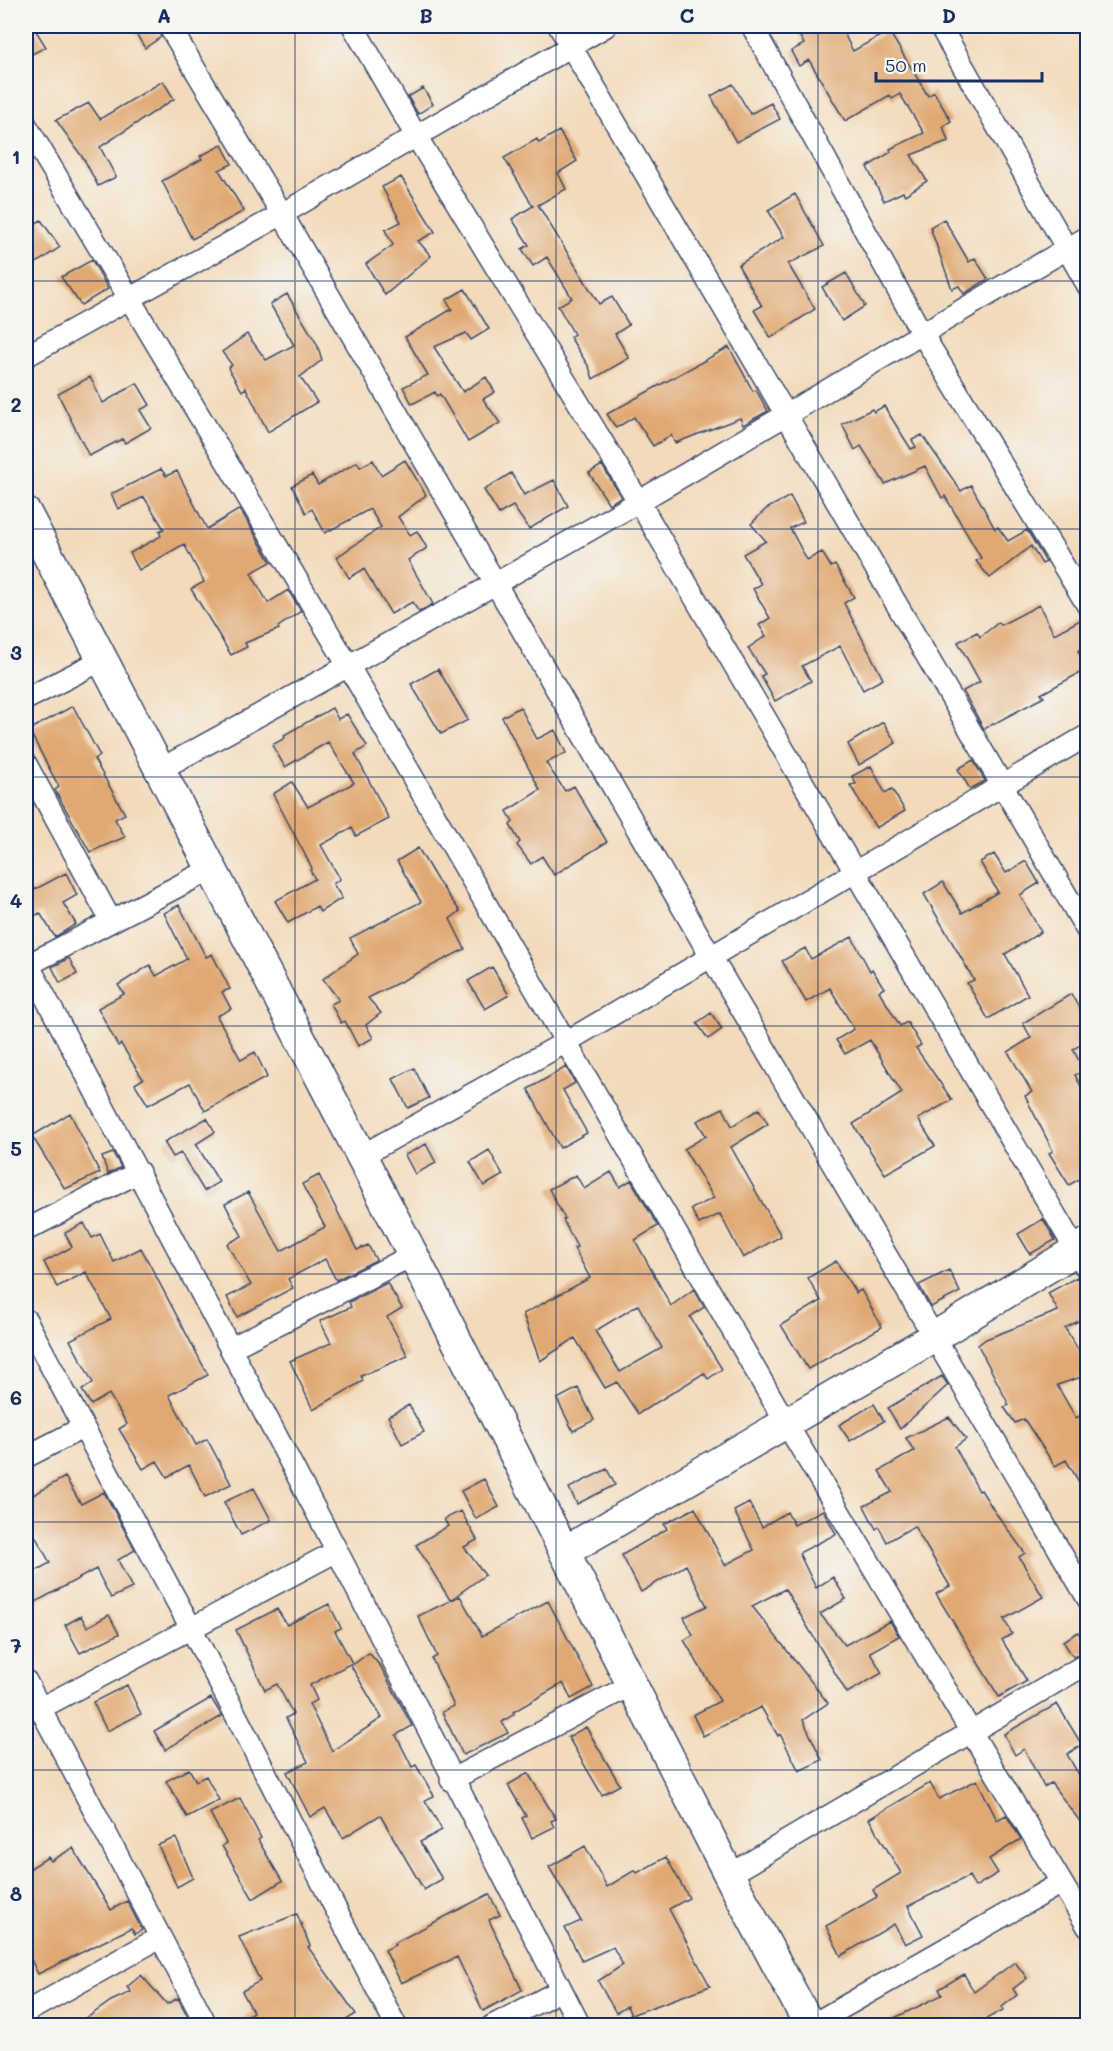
<svg xmlns="http://www.w3.org/2000/svg" width="1113" height="2051" font-family="Mali,sans-serif">
	<style>
		.building { fill: #e0a872; fill-rule: evenodd }
		.lines { fill: none; stroke-linecap: round; stroke-linejoin: round }
		.street-casing { stroke: #3b496c; stroke-width: 24 }
		.secondary-casing { stroke: #3b496c; stroke-width: 33 }
		.street { stroke: #fff; stroke-width: 21 }
		.secondary { stroke: #fff; stroke-width: 30 }
		.grid { fill: none; stroke: #1b2f5e; stroke-width: 1.5; stroke-opacity: 0.55 }
		.neatline { fill: none; stroke: #1b2f5e; stroke-width: 2 }
		.grid-label { font-size: 20px; text-anchor: middle; font-weight: bold; fill: #1b2f5e }
	</style>
	<rect width="100%" height="100%" fill="#f6f6f2"/>
	<filter id="ink" filterUnits="userSpaceOnUse"><feTurbulence type="fractalNoise" baseFrequency=".0167" numOctaves="2"/><feDisplacementMap in="SourceGraphic" scale="12" xChannelSelector="R" yChannelSelector="G"/><feConvolveMatrix kernelMatrix="1 2 1 2 8 2 1 2 1" color-interpolation-filters="sRGB"/></filter>
	<filter id="wash" filterUnits="userSpaceOnUse"><feTurbulence type="fractalNoise" baseFrequency=".008" numOctaves="4" result="noise"/><feDisplacementMap in="SourceGraphic" scale="24" xChannelSelector="R" yChannelSelector="G"/><feGaussianBlur stdDeviation="1.35" result="paint"/><feColorMatrix in="noise" values="0 0 0 0 0 0 0 0 0 0 0 0 0 0 0 0 0 1.4 0 .05"/><feComposite in="paint" operator="in"/></filter>
	<g filter="url(#wash)">
		<rect width="100%" height="100%" fill="#f2daba"/>
		<g id="blocks">
			<path class="building" d="M26,26h7l13,21 -20,10z
				M131,26h25l5,11 -16,11z
				M811,26h29l13,25 36,-20 39,65 6,-4 17,29 -8,5 5,15 -37,14 16,26 -22,14 -2,-3 -19,9 -17,-34 24,-15 -1,-3 34,-16 -24,-39 -8,5 -2,-4 -45,26 -36,-61 -10,6 -8,-15 13,-7 -6,-11z
				M163,81l11,18 -74,48 16,30 -18,9 -13,-25 -29,-41 33,-17 11,16z
				M733,84l17,30 21,-11 9,16 -44,23 -25,-46z
				M423,88l10,16 -15,10 -10,-17z
				M559,131l18,30 -19,12 8,16 -28,16 61,99 13,-7 17,28 -14,9 14,24 -36,21 -4,-12 -19,-30 4,-3 -16,-28 14,-8 -25,-41 -14,9 -11,-17 7,-4 -17,-26 21,-13 -29,-48 33,-19 2,4z
				M222,145l10,19 -13,6 25,41 -52,28 -30,-58 40,-22 -2,-3z
				M401,177l34,55 -17,9 13,15 -46,39 -19,-31 27,-19 -8,-15 16,-8 -19,-35z
				M795,194l29,52 -36,18 27,45 -44,29 -17,-28 8,-4 -24,-41 46,-28 -16,-27z
				M944,219l25,43 6,-4 13,21 -24,15 -5,-8 -7,3 -22,-62z
				M41,220l19,27 -28,19 -6,-11v-26z
				M92,260l16,29 -27,16 -20,-28z
				M846,273l19,33 -23,15 -20,-34z
				M465,289l24,40 -18,11 -5,-7 -32,14 29,45 23,-15 9,15 -12,7 17,24 -32,19 -28,-48 -3,2 -2,-4 -23,12 -9,-17 25,-12 -23,-38 47,-28 -6,-9z
				M287,294l30,50 5,16 -22,17 17,25 -49,30 -22,-44 -4,3 -14,-23 4,-3 -10,-13 25,-18 19,26 28,-15 -24,-41z
				M729,347l24,44 3,-1 12,21 -25,14 -3,-7 -65,25 -4,-8 -18,11 -19,-29 -18,11 -9,-14z
				M90,377l13,26 34,-20 13,22 -10,5 11,18 -26,15 -3,-4 -33,17 -31,-62z
				M884,406l27,43 5,-2 -4,-7 10,-5 39,56 10,-6 24,44 3,-2 10,14 19,-11 19,32 -4,2 -11,-18 -41,32 -14,-17 5,-3 -36,-62 -3,2 -17,-32 -40,18 -24,-38 -6,4 -13,-26 30,-15 2,3z
				M373,460l8,15 24,-15 21,35 -28,22 12,18 7,-4 10,17 -19,12 25,44 -14,8 -7,-10 -21,12 -27,-45 -15,9 -12,-21 44,-30 -11,-18 -45,24 -13,-24 -6,4 -14,-27 20,-11 6,10 39,-23 3,5z
				M602,465l19,32 -12,7 -20,-31z
				M161,469l5,7 11,-5 30,58 33,-20 31,53 -20,11 17,30 20,-13 13,21 -23,16 1,2 -34,14 2,4 -16,8 -40,-66 13,-7 -20,-38 -45,26 -9,-17 31,-17 -2,-5 5,-2 -20,-32 -26,12 -7,-15z
				M511,473l13,22 30,-15 14,26 -39,23 -16,-23 -14,8 -15,-24z
				M790,496l14,26 -14,6 17,32 15,-8 9,15 4,-2 19,32 -10,6 39,76 -20,11 -23,-44 -38,20 9,15 -36,20 -14,-25 4,-2 -17,-26 18,-12 -7,-11 11,-7 -17,-29 8,-5 -18,-30 23,-13 -15,-17 15,-15z
				M1039,605l15,29 26,-14 8,13v13l-10,5 9,18 -46,25 3,3 -60,32 -21,-38 17,-9 -22,-40 19,-10 3,5 19,-15 2,3z
				M438,669l30,51 -27,14 -30,-50z
				M73,706l27,50 -6,3 31,55 -10,5 10,18 -35,15 -35,-62 4,-3 -30,-57z
				M520,707l17,32 18,-9 11,23 -20,10 19,28 9,-5 33,56 -53,33 -12,-19 -11,8 -14,-19 3,-3 -10,-17 3,-3 -6,-11 33,-21 -38,-73z
				M332,708l6,11 9,-5 20,32 -12,8 34,65 -33,17 -4,-8 -31,17 19,34 -7,5 9,14 -22,14 -3,-6 -29,17 -13,-22 40,-22 -5,-9 2,-2 -39,-74 19,-12 16,25 46,-24 -26,-41 -43,25 -13,-22 13,-7 -1,-3z
				M883,722l13,21 -37,22 -11,-21z
				M973,760l12,21 -15,8 -12,-20z
				M871,766l14,27 7,-4 13,22 -29,17 -26,-43 6,-1 -4,-8z
				M418,848l19,32 23,31 -10,8 15,30 -97,49 13,15 -15,12 7,13 -15,8 -13,-25 -4,2 -10,-19 8,-4 -16,-21 35,-25 -8,-16 71,-36 -24,-41z
				M994,854l12,19 20,-12 13,22 -19,12 21,37 -36,22 23,41 -40,24 -21,-36 7,-3 -50,-86 19,-12 19,31 36,-21 -18,-30z
				M66,873l11,22 -14,8 13,21 -21,13 -15,-24 -14,7v-26z
				M179,905l27,52 6,-3 18,35 -8,3 9,17 -14,7 24,44 14,-8 12,25 -62,34 -15,-28 -42,22 -13,-21 8,-5 -22,-35 -3,2 -20,-38 26,-14 -6,-9 32,-20 6,11 31,-17 -23,-46z
				M852,937l18,34 2,-2 12,19 -5,3 21,35 7,-4 14,23 -5,3 36,52 -34,19 17,27 -50,28 -32,-50 49,-31 -32,-53 -25,14 -9,-14 18,-11 -24,-41 -24,14 -24,-41 23,-13 6,11z
				M69,958l8,16 -17,9 -8,-16z
				M492,967l17,28 -24,14 -17,-28z
				M1071,994l9,15 8,-4v36l-15,8 11,22 -9,4 13,24v75l-19,11 -20,-32 4,-2 -28,-55 7,-4 -24,-40 23,-14 -8,-15z
				M711,1013l11,16 -14,10 -11,-16z
				M566,1067l9,16 -12,7 24,43 -27,15 -32,-59z
				M414,1068l15,30 -21,10 -15,-29z
				M723,1108l9,18 27,-17 9,15 -37,23 50,89 -38,22 -23,-44 -21,10 -8,-15 23,-11 -30,-49 22,-13 -9,-15z
				M70,1113l30,60 -35,16 -33,-53z
				M207,1118l8,14 -19,12 23,38 -15,9 -23,-38 -8,4 -9,-15z
				M426,1144l10,19 -21,11 -10,-19z
				M489,1150l14,25 -19,11 -14,-24z
				M113,1153l8,14 -13,7 -6,-17z
				M611,1172l9,15 11,-7 27,46 -23,14 36,66 23,-17 10,18 -14,10 32,52 -14,10 -4,-6 -66,41 -21,-32 -12,6 -30,-50 -35,23 -17,-47 67,-36 -16,-30 3,-1 -14,-27 2,-1 -16,-30 27,-14 8,14zM638,1305l24,43 -42,24 -25,-41z
				M319,1175l38,75 11,-5 8,15 -40,20 -11,-21 -37,20 5,9 -56,29 -10,-20 24,-12 -24,-41 15,-8 -17,-32 23,-12 33,59 44,-24 -23,-43z
				M1043,1219l12,21 -25,14 -12,-20z
				M84,1223l8,15 8,-4 14,28 27,-14 67,127 -39,20 27,50 11,-6 24,45 -26,13 -16,-32 -22,12 -10,-16 -14,8 -24,-40 8,-5 -18,-30 -18,11 -9,-15 11,-7 -23,-43 41,-21 -25,-47 -29,15 -13,-25 28,-15 -7,-14z
				M836,1261l20,32 5,-3 21,37 -74,42 -27,-44 40,-24 -13,-23z
				M949,1270l11,22 -29,15 -12,-22z
				M1077,1277l11,16v23l-23,12 23,38v9l-31,10 19,33 12,-6v85l-22,-37 -11,6 -31,-47 -9,4 -11,-16 5,-2 -31,-60 8,-6 72,-28 -10,-18z
				M387,1283l15,25 -15,9 21,39 -47,20 2,5 -50,29 -23,-49 41,-18 -11,-22 31,-14 -2,-5z
				M942,1376l6,9 -48,44 -12,-21z
				M578,1388l16,32 -21,11 -16,-32z
				M874,1404l10,17 -34,20 -11,-16z
				M409,1405l15,27 -22,12 -14,-28z
				M949,1417l17,22 -11,8 24,44 2,-1 14,22 30,41 -6,4 24,40 -39,22 8,15 -10,6 25,41 -28,16 -63,-103 14,-8 -36,-60 -27,16 -8,-15 -3,2 -12,-23 28,-14 -13,-21 35,-20 -8,-13z
				M607,1469l8,16 -38,19 -8,-16z
				M65,1477l16,27 23,-12 31,58 -17,10 14,28 -21,10 -15,-29 -64,35 -6,-12v-16l24,-13 -24,-44v-20z
				M484,1479l15,28 -23,12 -15,-28z
				M254,1488l17,32 -30,15 -17,-33z
				M749,1503l13,24 25,-15 7,13 29,-15 13,24 -37,19 17,35 17,-11 13,22 -26,15 25,31 45,-24 9,15 -29,16 12,21 -35,20 -62,-104 -33,17 76,97 -25,17 19,40 -23,11 -19,-37 -2,2 -17,-29 -58,29 -10,-21 27,-14 -36,-61 9,-5 -9,-18 23,-11 -21,-41 -45,27 -19,-37 45,-26 -3,-5 31,-16 30,57 29,-15 -20,-39z
				M461,1511l16,29 -13,7 21,28 -35,25 -34,-55 32,-19 -4,-7z
				M460,1596l22,40 66,-35 45,86 -22,12 -8,-16 -50,29 1,2 -12,8 6,11 -45,22 -21,-43 12,-6 -22,-47 5,-3 -19,-40z
				M329,1604l12,24 -6,3 17,32 -42,22 7,15 -8,4 23,47 50,-33 -31,-52 18,-13 12,14 31,59 -16,9 16,32 4,-2 18,31 -9,4 17,30 -22,12 22,37 -18,11 -44,-75 -37,23 -18,-30 -15,9 -23,-45 21,-10 -22,-44 7,-4 -16,-30 -12,6 -29,-60 41,-21 10,16z
				M109,1615l10,19 -39,19 -15,-28 16,-9 6,11z
				M1078,1632l10,18 -15,7 -10,-16z
				M127,1685l14,29 -34,17 -14,-29z
				M211,1698l11,18 -57,34 -11,-19z
				M1057,1704l25,41 -15,9 21,37v41l-37,-49 -7,4 -20,-38 -9,6 -11,-21z
				M586,1727l34,58 -18,10 -34,-58z
				M189,1769l7,12 10,-5 13,24 -32,17 -21,-36z
				M528,1773l28,46 -5,2 3,6 -22,11 -10,-20 4,-2 -18,-31z
				M977,1780l20,40 9,-5 15,24 -32,20 9,14 -23,14 -6,-11 -61,30 15,29 -18,9 -11,-20 -53,32 -15,-30 51,-29 -4,-7 28,-17 -32,-54 61,-36 9,16z
				M240,1798l21,40 -3,2 24,41 -29,18 -31,-53 4,-3 -16,-30z
				M176,1838l17,40 -16,9 -19,-42z
				M585,1846l22,41 28,-17 2,3 29,-16 23,41 -20,11 41,77 -79,29 -4,-9 -11,7 -18,-32 25,-16 -10,-18 -31,14 -17,-33 16,-7 -32,-54z
				M73,1848l38,62 16,-9 15,29 -7,4 -4,-6 -93,46 -12,-25v-78l22,-14 3,4z
				M489,1894l11,21 -11,5 33,70 -39,21 -26,-54 -56,26 -16,-33 10,-5 -1,-2z
				M297,1914l13,32 -2,1 48,67 -18,11h-106l21,-13 -11,-21 18,-10 -21,-44z
				M1015,1962l12,16 -14,11 4,6 -15,12 1,3 -28,15h-95l62,-30 -3,-6 25,-15 10,18z
				M141,1975l26,29 11,-6 14,27h-115l34,-24 20,-9 -4,-5z"/>
		</g>
	</g>
	<g filter="url(#ink)">
		<use href="#blocks" fill-opacity="0" stroke="#3b496c" stroke-width="1.5"/>
		<g class="lines">
			<defs>
				<path id="street" d="M169,26l113,188 428,741 378,644
					M353,26l63,110 223,366 449,769
					M559,26l529,906
					M752,26l169,306 167,274
					M940,26l148,260
					M26,125l323,542 437,756 302,504
					M26,356l256,-142 324,-188
					M26,699l74,-38
					M26,764l85,157
					M159,770c161,-88 321,-176 479,-268 151,-87 298,-179 450,-265
					M28,964l309,587 243,475
					M26,966l185,-97
					M361,1156l205,-114 522,-307
					M26,1230l113,-58
					M26,1320l165,308 205,398
					M231,1348l182,-93
					M26,1457l56,-29
					M26,1681l181,345
					M39,1709l298,-158
					M451,1780l180,-95
					M729,1875l359,-212
					M26,2012l133,-74
					M492,2026l69,-36
					M810,2026l249,-142"/>
				<path id="secondary" d="M26,513l387,742 316,620 81,151
					M564,1552l370,-215 154,-94"/>
			</defs>
			<use href="#street" class="street-casing"/>
			<use href="#secondary" class="secondary-casing"/>
			<use href="#street" class="street"/>
			<use href="#secondary" class="secondary"/>
		</g>
	</g>
	<path class="grid" d="M295,26v2000M556,26v2000M818,26v2000M26,281h1062M26,529h1062M26,777h1062M26,1026h1062M26,1274h1062M26,1522h1062M26,1770h1062"/>
	<rect width="1113" height="2051" fill="none" stroke="#f6f6f2" stroke-width="66"/>
	<path d="M876 72v9h166v-9" fill="none" stroke="#1b2f5e" stroke-width="3"/>
	<text x="885" y="72" font-size="18" fill="#1b2f5e" stroke="#f6f6f2" stroke-width="4.5" paint-order="stroke">50 m</text>
	<rect x="33" y="33" width="1047" height="1985" class="neatline"/>
	<g class="grid-label">
		<text x="164" y="23">A</text>
		<text x="426" y="23">B</text>
		<text x="687" y="23">C</text>
		<text x="949" y="23">D</text>
		<text x="16" y="164">1</text>
		<text x="16" y="412">2</text>
		<text x="16" y="660">3</text>
		<text x="16" y="908">4</text>
		<text x="16" y="1156">5</text>
		<text x="16" y="1405">6</text>
		<text x="16" y="1653">7</text>
		<text x="16" y="1901">8</text>
	</g>
</svg>
